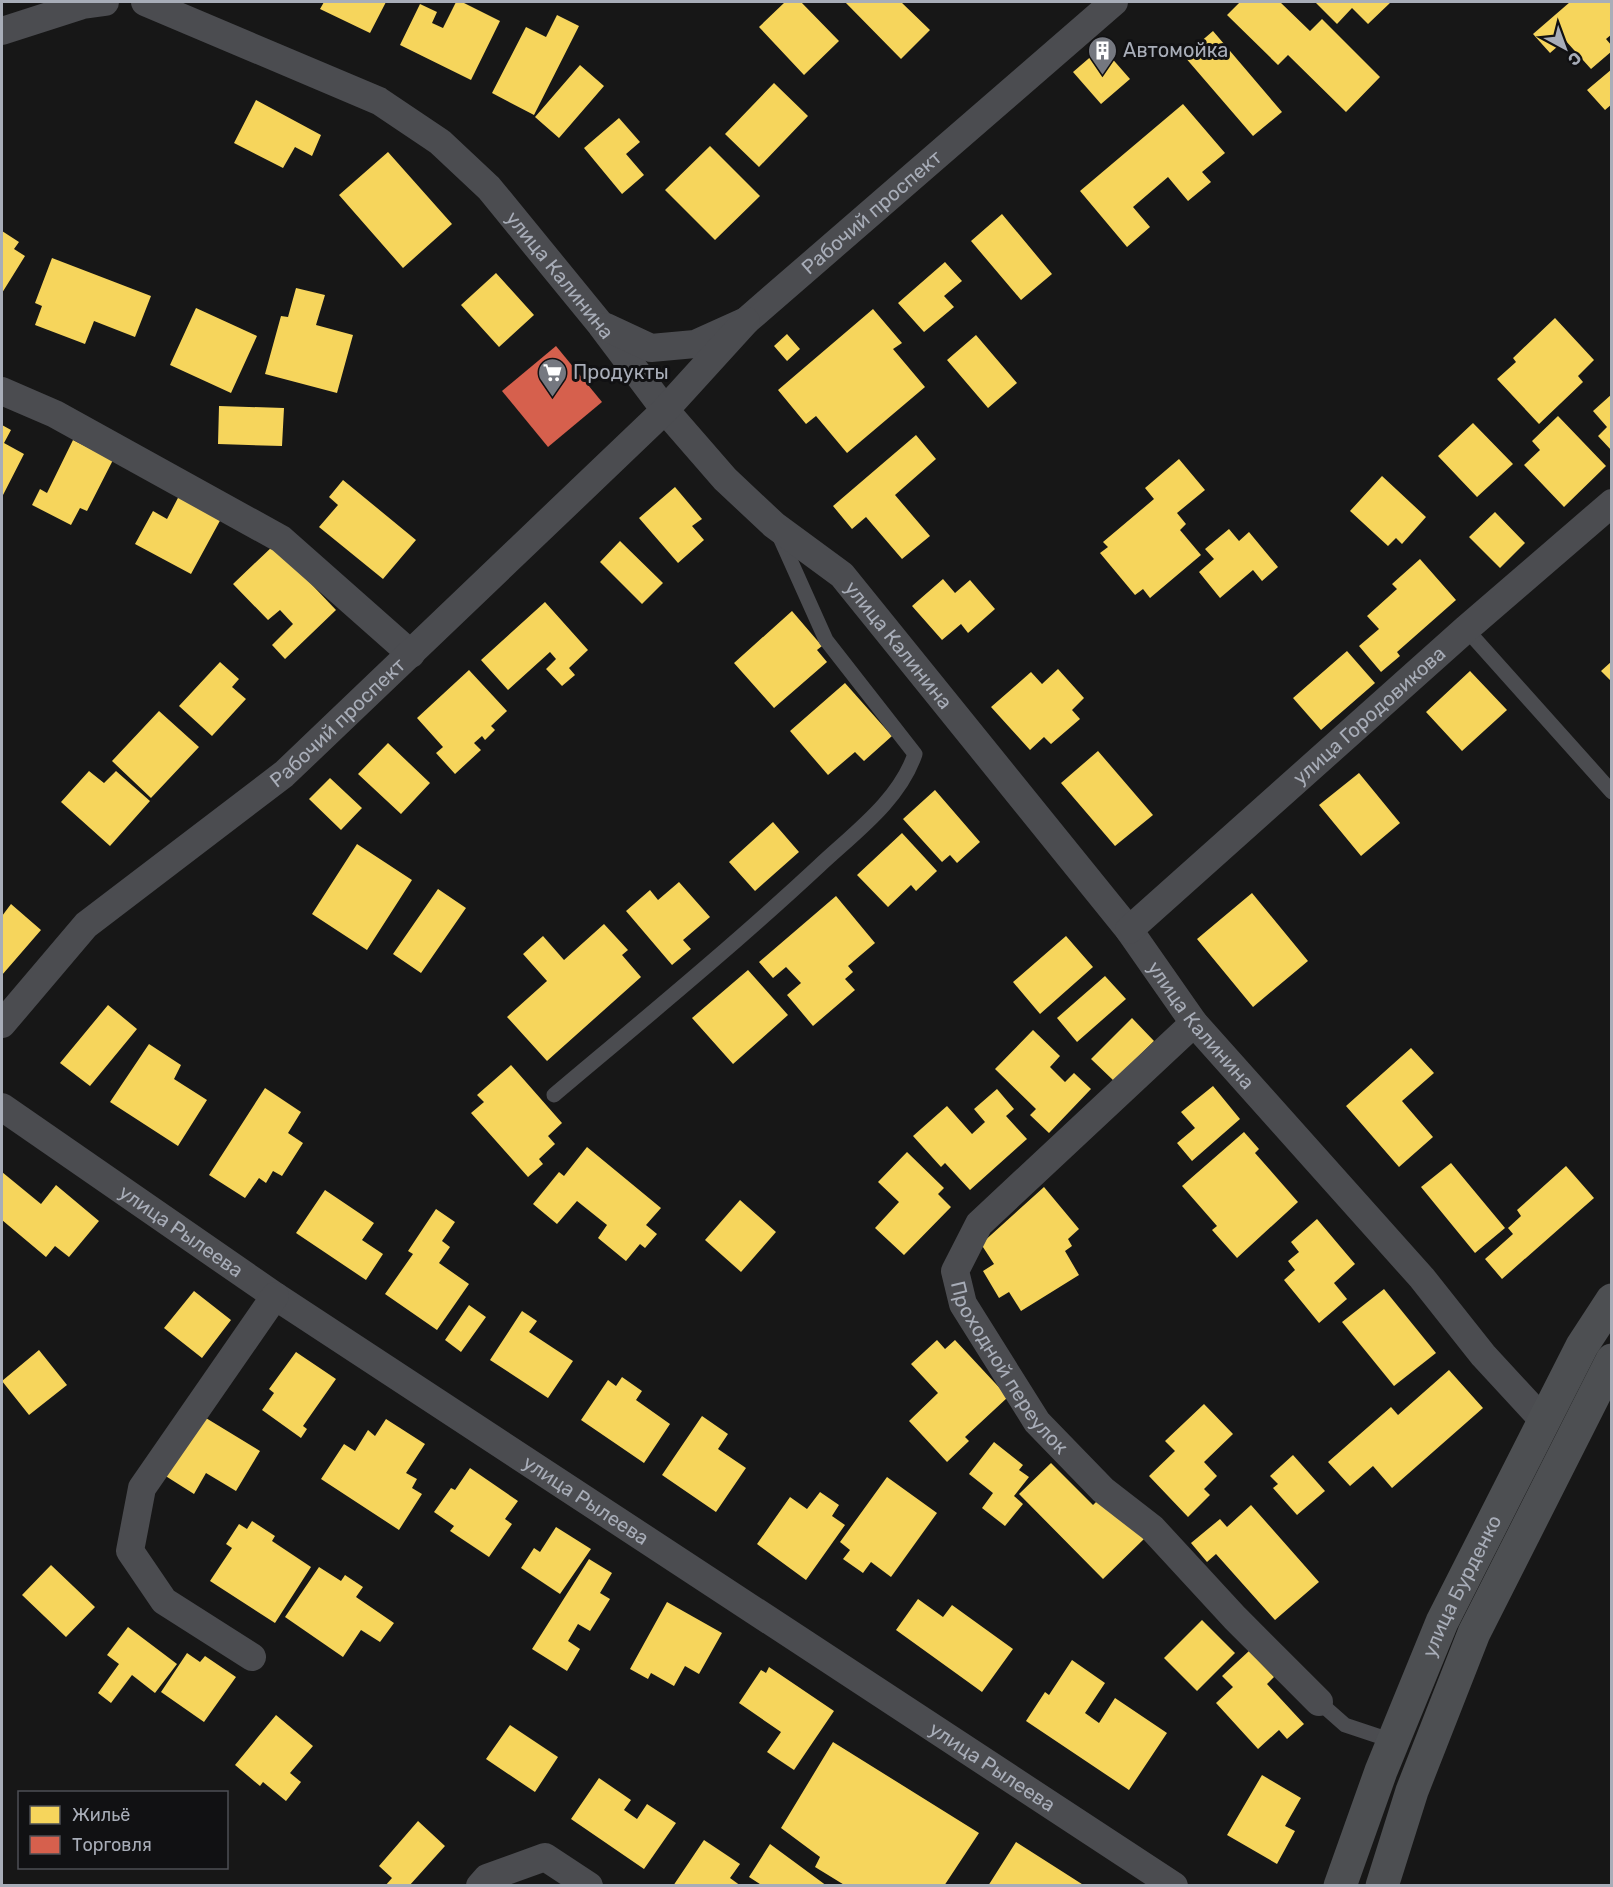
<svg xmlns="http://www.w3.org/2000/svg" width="1613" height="1887" font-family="Rubik,sans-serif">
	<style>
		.homes { fill: #f6d55c }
		.shops { fill: #d6604d }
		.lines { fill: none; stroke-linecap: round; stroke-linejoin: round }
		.service { stroke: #4b4c50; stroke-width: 15 }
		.minor { stroke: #4b4c50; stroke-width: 28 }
		.primary { stroke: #4d4f52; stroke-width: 33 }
		.labels { text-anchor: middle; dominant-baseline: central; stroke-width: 6; stroke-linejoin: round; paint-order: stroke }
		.poi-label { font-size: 20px; fill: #a8adb8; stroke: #111113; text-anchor: start }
		.street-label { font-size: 20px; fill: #a8adb8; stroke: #111113 }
	</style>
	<rect width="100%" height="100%" fill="#171717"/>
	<path class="homes" d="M324,2h62l-16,31 -50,-24z
		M456,2h6l38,19 -29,59 -71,-35 20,-41 17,8 -5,11 11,5z
		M785,2h16l38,39 -35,34 -45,-48z
		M845,2h56l29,28 -29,29z
		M1240,2h40l30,29 12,-12 58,58 -34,35 -58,-57 -10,10 -51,-50z
		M1315,2h76l-23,22 -16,-16 -15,16z
		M1570,2h42v32l-6,5 6,7v5l-21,18 -26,-29 -15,13 -17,-19z
		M557,15l22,11 -45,89 -42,-22 34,-66 20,10z
		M1213,31l69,81 -29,24 -69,-80z
		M1102,47l28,32 -29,25 -28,-32z
		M580,65l24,21 -45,52 -24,-21z
		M1612,69v35l-7,6 -18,-20z
		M774,83l34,33 -49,51 -34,-33z
		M256,100l65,35 -9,21 -17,-9 -12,21 -49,-25z
		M1183,104l42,49 -23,19 9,10 -23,19 -20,-24 -35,30 17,20 -23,20 -47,-56z
		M619,118l21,24 -14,12 18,21 -22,19 -38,-46z
		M710,146l50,50 -45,44 -50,-50z
		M388,152l64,72 -49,44 -64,-73z
		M1002,214l50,60 -31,26 -50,-59z
		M2,231l17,11 -5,7 11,7 -23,37z
		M52,258l99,38 -16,41 -41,-16 -9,23 -50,-19 7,-19 -7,-3z
		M945,262l17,19 -18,15 10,11 -30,25 -26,-29z
		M496,273l38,42 -35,32 -38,-42z
		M296,288l29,7 -9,30 37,10 -16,58 -72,-19 16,-58 7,1z
		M196,308l61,28 -26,57 -61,-28z
		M873,309l29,34 -9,6 32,38 -78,66 -31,-37 -10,8 -28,-34z
		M1555,318l39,42 -16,16 5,6 -44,42 -42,-45 19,-17 -3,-4z
		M787,334l13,15 -13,12 -13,-15z
		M976,335l41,48 -29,25 -41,-48z
		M1612,394v57l-14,-15 9,-9 -14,-16z
		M219,406l65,2 -2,38 -64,-2z
		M1558,416l48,50 -42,41 -40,-42 16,-15 -8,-9z
		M1473,423l40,41 -36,33 -39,-41z
		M2,425l9,5 -7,13 20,11 -22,43z
		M916,435l20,24 -41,36 35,41 -28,23 -36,-42 -14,12 -19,-23z
		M73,440l40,20 -26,51 -7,-3 -9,17 -39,-20 8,-16 7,4z
		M1179,459l26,31 -28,23 9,11 -6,6 21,25 -51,43 -7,-9 -8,6 -35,-42 8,-6 -5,-5 51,-43 -9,-11z
		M1382,476l44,41 -24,27 -6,-6 -8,8 -38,-35z
		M343,480l73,60 -33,39 -64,-52 19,-22 -9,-8z
		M675,487l27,32 -10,7 12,14 -26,23 -39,-45z
		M180,494l42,23 -31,57 -56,-30 18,-33 14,8z
		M1495,512l30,31 -25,25 -31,-31z
		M1229,529l10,12 10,-9 29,35 -16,14 -9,-11 -33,28 -21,-26 15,-13 -9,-10z
		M620,541l43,42 -21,21 -42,-42z
		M274,545l62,65 -51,49 -13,-14 21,-21 -13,-14 -12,10 -35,-36z
		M1420,559l36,41 -59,52 3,4 -19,16 -22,-26 20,-17 -12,-13 30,-27 -5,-5z
		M943,579l12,14 15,-13 25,29 -27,24 -7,-9 -19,16 -30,-34z
		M545,602l43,48 -19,18 6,7 -13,11 -16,-17 10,-10 -6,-7 -42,38 -27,-30z
		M792,611l30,35 -5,4 10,12 -53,46 -40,-45z
		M1347,651l28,32 -54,47 -28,-32z
		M1612,661v21l-11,-11z
		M220,662l19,17 -7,8 14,12 -34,37 -33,-30z
		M1058,669l26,29 -12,12 8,9 -29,25 -7,-7 -14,13 -39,-43 40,-35 11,12z
		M469,670l38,41 -16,15 4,4 -10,10 -3,-4 -8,7 7,7 -26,24 -19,-21 7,-6 -26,-29z
		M1470,671l37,39 -45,41 -36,-39z
		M845,683l47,53 -28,25 -9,-9 -27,23 -38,-44z
		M159,711l40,36 -48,51 -39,-37z
		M388,743l42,40 -29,31 -43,-40z
		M1098,751l55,64 -38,31 -54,-63z
		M89,771l15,12 12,-12 34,30 -40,45 -49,-44z
		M1359,773l41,50 -39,33 -42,-51z
		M330,778l32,30 -21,22 -32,-31z
		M935,790l45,52 -23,21 -7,-8 -8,7 -39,-43z
		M773,822l26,30 -44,39 -26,-29z
		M902,833l35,38 -21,20 -5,-6 -23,22 -31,-32z
		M357,844l55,36 -45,70 -55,-36z
		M679,882l31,35 -27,23 8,9 -19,16 -46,-54 24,-21 8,10z
		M438,889l28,19 -45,65 -28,-19z
		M1252,893l56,68 -55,46 -56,-68z
		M836,896l39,47 -27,23 5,6 -8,7 10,11 -42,36 -26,-31 14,-12 -15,-16 -13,11 -14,-16z
		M11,904l30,26 -39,45v-59z
		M604,924l24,26 -6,5 19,22 -94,84 -40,-44 40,-36 -24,-27 20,-18 21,24z
		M1066,936l27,31 -53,47 -27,-32z
		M748,970l40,45 -55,49 -41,-46z
		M1105,976l21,23 -49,43 -20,-24z
		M108,1005l29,24 -47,57 -30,-23z
		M1132,1018l22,23 -40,40 -23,-22z
		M1033,1030l27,26 -10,11 15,15 9,-9 17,16 -42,44 -19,-18 6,-6 -41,-40z
		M149,1044l32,21 -7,14 33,21 -29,46 -68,-44z
		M1411,1048l23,25 -32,28 31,36 -34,30 -53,-61z
		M511,1065l51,58 -14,13 7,8 -16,15 4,5 -15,13 -57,-64 13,-11 -7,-7z
		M1213,1086l27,33 -48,42 -15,-18 18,-15 -14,-16z
		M265,1088l36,24 -13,21 15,10 -21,33 -9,-5 -7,12 -7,-5 -14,20 -36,-23z
		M997,1089l17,20 -8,7 21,23 -57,51 -25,-27 -4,4 -28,-31 34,-30 25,28 13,-12 -11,-13z
		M1244,1132l15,17 -4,4 43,49 -61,56 -25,-28 5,-4 -35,-40z
		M587,1147l74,61 -15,17 11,9 -12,14 -5,-4 -14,17 -28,-23 9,-13 -30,-24 -20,23 -24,-20 26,-32 5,4z
		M907,1152l37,36 -6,6 13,13 -47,48 -29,-27 24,-26 -21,-20z
		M1451,1163l54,65 -30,25 -54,-66z
		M1566,1166l28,32 -92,81 -17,-20 28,-25 -5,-6 13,-12 -4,-6z
		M2,1172l39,32 15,-19 43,36 -30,36 -14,-11 -9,11 -44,-37z
		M1044,1187l35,42 -11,10 4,7 -7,5 14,24 -58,36 -12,-19 -10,6 -16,-27 11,-7 -13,-20z
		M325,1190l49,33 -12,17 21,14 -17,26 -70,-47z
		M740,1200l36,32 -35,40 -36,-32z
		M436,1209l19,13 -13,19 8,6 -11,16 30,21 -32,46 -52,-36 28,-40 -5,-3z
		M1317,1219l38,45 -21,19 13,16 -28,24 -35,-43 11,-10 -7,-9 11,-9 -8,-10z
		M1384,1289l52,64 -42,33 -52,-64z
		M194,1291l37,29 -29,38 -38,-30z
		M469,1305l17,12 -25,35 -16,-12z
		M522,1311l15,10 -8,11 44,29 -25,37 -58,-38z
		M937,1340l8,9 10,-9 53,57 -43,40 4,4 -22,21 -38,-41 29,-28 -27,-29z
		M39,1350l28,35 -38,30 -27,-34z
		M296,1352l40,27 -33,47 4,3 -6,9 -39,-28 12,-17 -5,-4z
		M1449,1370l34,38 -91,80 -19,-22 -23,20 -22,-24 63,-55 7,8z
		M622,1377l20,14 -6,9 34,24 -26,39 -63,-43 27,-40 8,6z
		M1204,1404l29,30 -29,28 13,14 -13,13 6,6 -22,22 -39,-41 26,-25 -10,-10z
		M201,1415l59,36 -24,40 -30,-18 -12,21 -30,-19z
		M702,1416l26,18 -10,15 28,19 -30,44 -54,-37z
		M386,1419l39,25 -19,29 11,6 -5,9 10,6 -23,36 -78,-51 23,-35 11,7 13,-21 7,6z
		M994,1442l29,23 -4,5 10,7 -15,19 9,8 -18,22 -23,-18 11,-15 -24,-19z
		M1293,1455l32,36 -28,24 -24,-27 5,-4 -8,-8z
		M1051,1463l42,42 10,-10 42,43 -42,41 -84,-85z
		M470,1468l48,33 -13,18 7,5 -23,33 -39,-26 4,-5 -20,-14 17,-24 4,2z
		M887,1477l50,36 -46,64 -20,-15 -8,11 -20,-14 7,-9 -10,-8z
		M820,1492l19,13 -7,11 13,9 -39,55 -49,-36 33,-47 17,12z
		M1251,1505l68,77 -44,38 -59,-66 -9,8 -16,-19 29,-24 7,8z
		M252,1521l23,15 -3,5 39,26 -36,56 -65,-42 22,-33 -6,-4 13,-20 8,5z
		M556,1527l35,22 -31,45 -39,-26 13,-20 6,4z
		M589,1559l23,14 -12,20 10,6 -20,32 -12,-7 -10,17 12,8 -13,22 -35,-22z
		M51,1565l44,42 -29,30 -44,-42z
		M319,1567l22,14 4,-6 18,12 -7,10 38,26 -14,19 -19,-12 -18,27 -58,-40z
		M918,1599l25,18 9,-12 61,44 -31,43 -86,-62z
		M667,1602l55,31 -23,41 -14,-8 -11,20 -23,-13 -3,6 -18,-10z
		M1202,1620l33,33 -38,38 -33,-33z
		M128,1627l49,37 -22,29 -23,-18 -21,28 -13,-10 21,-29 -12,-9z
		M1249,1651l25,26 -7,7 37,40 -17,15 -8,-9 -21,19 -42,-46 17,-16 -11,-11z
		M187,1653l13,9 5,-6 31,21 -32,45 -43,-30z
		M1072,1660l33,23 -20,30 14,10 16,-25 52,35 -38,57 -103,-69 19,-29 4,3z
		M769,1667l65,44 -40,59 -27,-18 14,-20 -42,-29 22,-33 5,3z
		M276,1715l37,31 -23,27 11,9 -15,19 -23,-19 -3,4 -25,-21z
		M510,1725l48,32 -23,35 -49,-33z
		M833,1742l146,91 -35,53h-98l-31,-19 5,-10 -39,-29z
		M1262,1775l39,23 -16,28 10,5 -18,33 -50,-29z
		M599,1778l32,22 -7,10 13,9 10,-15 29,19 -32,46 -73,-50z
		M418,1821l27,25 -36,40h-24l7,-8 -13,-12z
		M704,1840l36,24 -10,14 11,8h-68z
		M1016,1842l69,44h-97z
		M770,1844l57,42h-64l-14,-9z"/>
	<path class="shops" d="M556,346l46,56 -54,45 -46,-56z"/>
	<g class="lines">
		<path class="service" d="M1466,629l146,163
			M554,1095c89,-75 179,-149 265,-229 35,-33 80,-65 96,-112l-89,-114 -48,-107
			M1319,1702l26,23 48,16"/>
		<g class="minor">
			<path id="s1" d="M145,2l234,99 61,41 49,46 112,137 64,85 60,69 49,46 68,50 287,355 65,93 228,255 61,77 61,66"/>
			<path d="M2,31l81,-26 22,-3"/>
			<path id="s2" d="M606,327l45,21 44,-4 51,-23 368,-319"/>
			<path d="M2,391l53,23 226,125 130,115"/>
			<path id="s3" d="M1129,930l337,-301 146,-126"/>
			<path id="s4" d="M1194,1023l-215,201 -24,47 8,33 74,118 66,68 49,38 83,90 84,84"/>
			<path id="s5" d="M2,1024l84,-99 198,-151 381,-364 81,-89"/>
			<path id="s6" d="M2,1107l273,189 899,590"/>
			<path d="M252,1657l-88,-56 -34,-50 12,-63 133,-192"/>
			<path d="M480,1886l7,-8 58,-21 44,29"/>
		</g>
		<g class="primary">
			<path id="s7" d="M1340,1886l41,-115 61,-149 140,-276 30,-46"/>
			<path d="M1382,1886l30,-95 62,-158 138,-273"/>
		</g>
	</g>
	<defs>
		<symbol id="building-pin" viewBox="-11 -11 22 30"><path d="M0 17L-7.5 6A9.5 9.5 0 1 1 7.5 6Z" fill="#757880" stroke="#111113"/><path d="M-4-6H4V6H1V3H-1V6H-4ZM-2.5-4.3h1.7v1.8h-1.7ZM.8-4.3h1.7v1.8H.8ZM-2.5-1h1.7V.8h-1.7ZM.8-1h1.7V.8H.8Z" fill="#fff"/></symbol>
		<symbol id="supermarket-pin" viewBox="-11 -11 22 30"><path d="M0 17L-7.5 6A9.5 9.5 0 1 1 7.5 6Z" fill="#757880" stroke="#111113"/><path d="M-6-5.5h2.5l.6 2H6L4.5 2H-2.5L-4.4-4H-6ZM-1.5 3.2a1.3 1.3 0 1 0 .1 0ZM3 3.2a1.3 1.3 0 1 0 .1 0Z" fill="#fff"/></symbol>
	</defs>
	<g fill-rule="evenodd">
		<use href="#building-pin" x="1086" y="34" width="33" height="45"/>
		<use href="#supermarket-pin" x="536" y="356" width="33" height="45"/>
	</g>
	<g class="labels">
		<g class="poi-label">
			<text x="1123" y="50">Автомойка</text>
			<text x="573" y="372">Продукты</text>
		</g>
		<g class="street-label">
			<text stroke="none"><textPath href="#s2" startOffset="316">Рабочий проспект</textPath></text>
			<text stroke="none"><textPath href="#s1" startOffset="507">улица Калинина</textPath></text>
			<text stroke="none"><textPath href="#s1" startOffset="1011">улица Калинина</textPath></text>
			<text stroke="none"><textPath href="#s3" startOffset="322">улица Городовикова</textPath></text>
			<text stroke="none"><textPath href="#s5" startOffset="453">Рабочий проспект</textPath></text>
			<text stroke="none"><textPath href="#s1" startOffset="1497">улица Калинина</textPath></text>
			<text stroke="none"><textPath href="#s6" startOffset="218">улица Рылеева</textPath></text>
			<text stroke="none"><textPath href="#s4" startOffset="459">Проходной переулок</textPath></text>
			<text stroke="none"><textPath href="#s6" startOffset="704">улица Рылеева</textPath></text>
			<text stroke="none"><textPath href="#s7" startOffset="324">улица Бурденко</textPath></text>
			<text stroke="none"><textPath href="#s6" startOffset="1190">улица Рылеева</textPath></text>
		</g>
	</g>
	<rect width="1613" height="1887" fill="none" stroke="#a8adb8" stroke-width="6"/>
	<rect x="18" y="1791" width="210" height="78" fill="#111113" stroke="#4d4f55" stroke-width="1.5"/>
	<rect x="30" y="1806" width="30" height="18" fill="#f6d55c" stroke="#4d4f55" stroke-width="1.5"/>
	<text x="72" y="1821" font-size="18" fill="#a8adb8">Жильё</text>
	<rect x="30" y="1836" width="30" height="18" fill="#d6604d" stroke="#4d4f55" stroke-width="1.5"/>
	<text x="72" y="1851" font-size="18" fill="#a8adb8">Торговля</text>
	<g transform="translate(1565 48) rotate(139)" stroke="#111113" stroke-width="4.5" paint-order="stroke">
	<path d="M0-4.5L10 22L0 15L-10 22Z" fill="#a8adb8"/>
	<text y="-9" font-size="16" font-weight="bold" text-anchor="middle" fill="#a8adb8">С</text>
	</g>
</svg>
